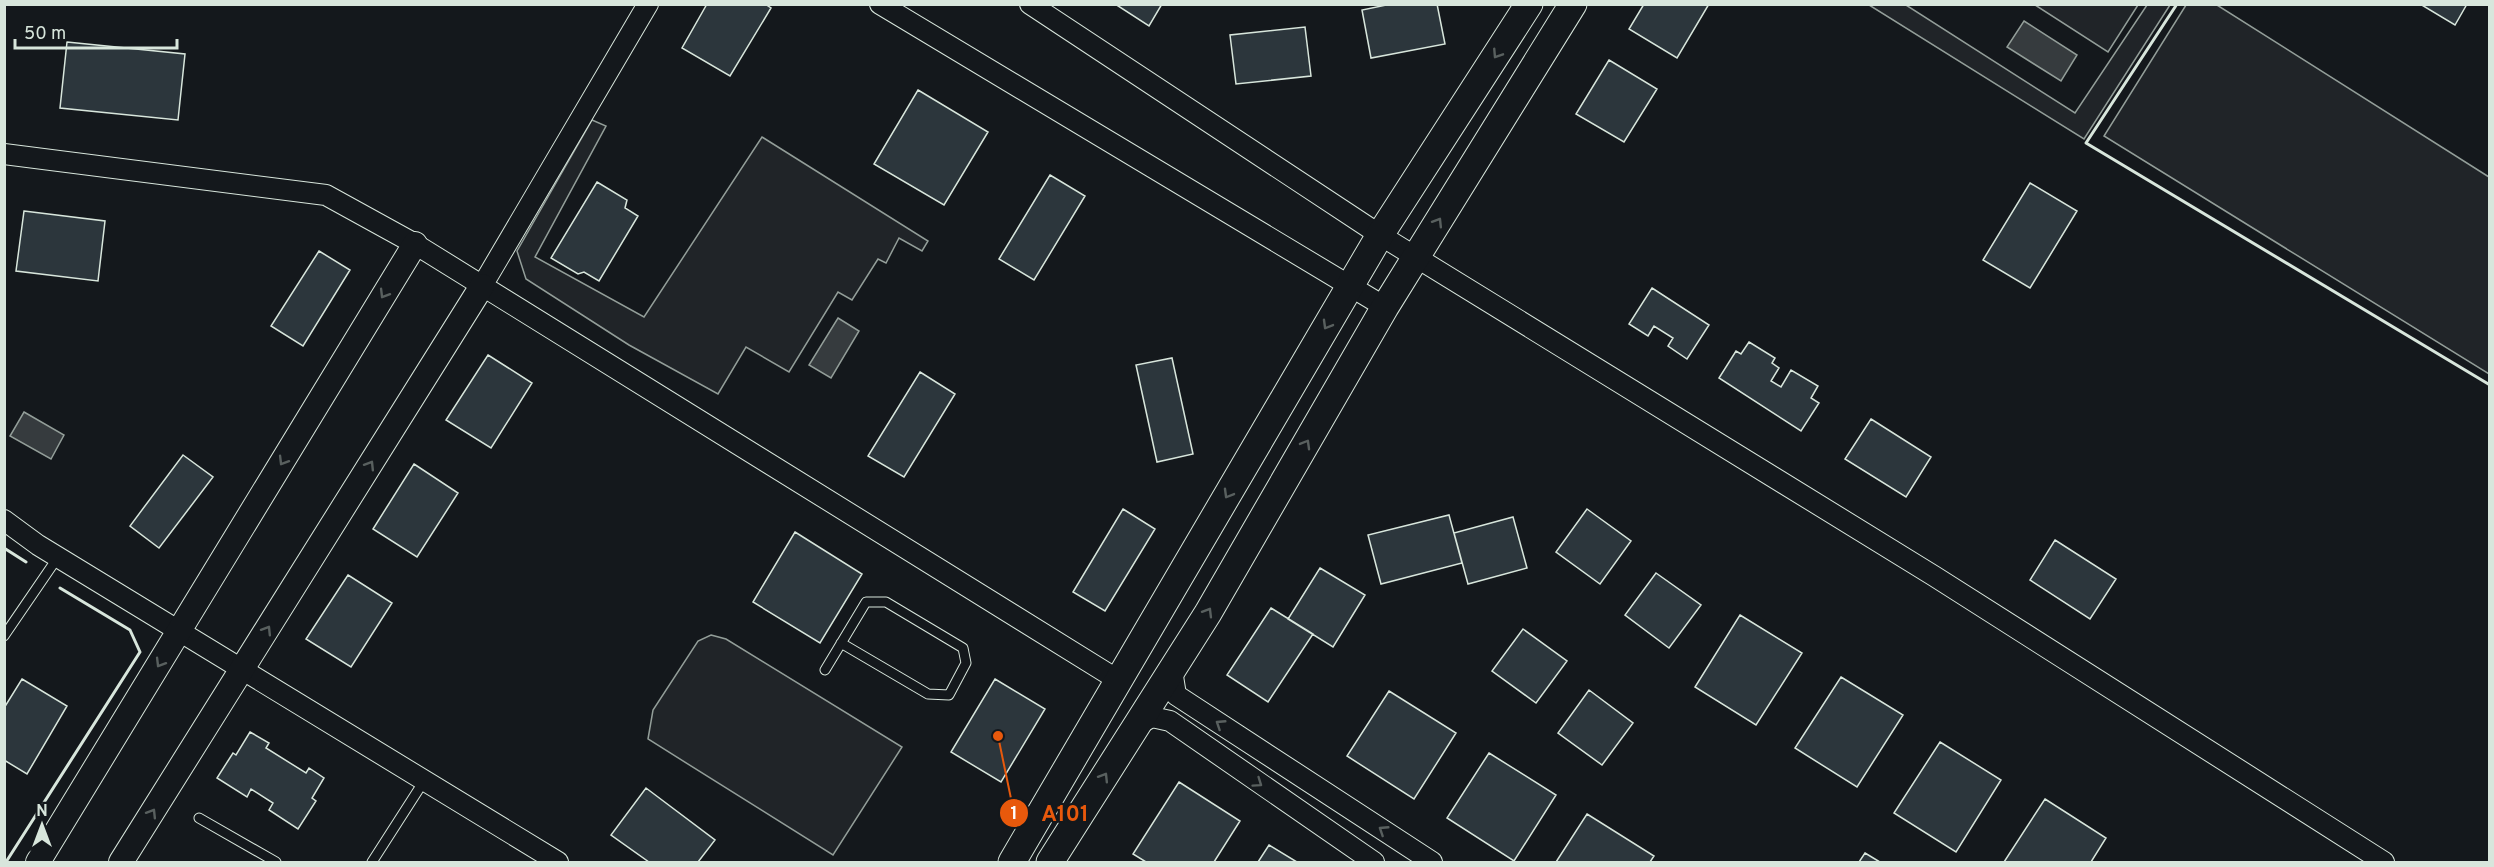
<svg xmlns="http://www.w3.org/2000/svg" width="2494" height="867" font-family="Overpass,sans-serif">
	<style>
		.green { fill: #202428; stroke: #939e99; stroke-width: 1.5 }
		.water { fill: #363b3e; stroke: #939e99; stroke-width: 1.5 }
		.building { fill: #2c363c; stroke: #d8e6dc; stroke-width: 1.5 }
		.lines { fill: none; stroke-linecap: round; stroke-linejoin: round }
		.service-casing { stroke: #d8e6dc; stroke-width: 11 }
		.minor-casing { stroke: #d8e6dc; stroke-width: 22 }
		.tertiary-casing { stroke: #d8e6dc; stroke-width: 26 }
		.secondary-casing { stroke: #d8e6dc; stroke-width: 29 }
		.service { stroke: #14181c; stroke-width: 9 }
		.minor { stroke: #14181c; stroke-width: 20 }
		.tertiary { stroke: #14181c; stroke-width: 24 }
		.secondary { stroke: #14181c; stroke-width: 27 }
		.wall { stroke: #d8e6dc; stroke-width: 3 }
		.oneway { stroke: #59605f }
		.leader { fill: none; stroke: #e8590c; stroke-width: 2 }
		.callout-dot { fill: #e8590c; stroke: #14181c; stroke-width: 2 }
		.mark-label { font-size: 18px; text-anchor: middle; font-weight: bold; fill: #fff }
		.callout-label { font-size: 22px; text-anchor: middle; font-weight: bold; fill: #e8590c; stroke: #14181c; stroke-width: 4.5; stroke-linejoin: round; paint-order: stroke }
	</style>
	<rect width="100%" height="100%" fill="#14181c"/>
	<path class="green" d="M1869,5h37l169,108 72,-108h23l-86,134z
		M2035,5h103l-30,47z
		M2186,5h31l272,172v197l-385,-238z
		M592,120l14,6 -71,131 109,60 118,-180 166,104 -6,10 -23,-13 -13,25 -8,-4 -26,41 -14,-8 -49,80 -43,-25 -28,47 -89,-49 -103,-66 -9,-28z
		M711,635l15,4 176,108 -69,108 -185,-116 5,-29 45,-69z"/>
	<path class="water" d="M2024,21l53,34 -16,26 -54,-34z
		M838,318l21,13 -28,47 -22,-13z
		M24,412l40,23 -13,24 -41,-23z"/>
	<path class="building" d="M707,4h58l6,4 -41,68 -48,-28z
		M1115,4h47l-13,22z
		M1391,4h46l8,40 -74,14 -9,-48z
		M1644,4h65l-32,54 -48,-29z
		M2420,4h47l-12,21z
		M1305,27l6,49 -75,8 -6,-49z
		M67,42l118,12 -7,66 -118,-12z
		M1609,60l48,29 -33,53 -48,-28z
		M918,90l70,42 -44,73 -70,-41z
		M1050,175l35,21 -51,84 -35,-21z
		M597,182l30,18 -2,8 13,8 -39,65 -15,-9 -6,2 -27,-16z
		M2030,183l47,28 -47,77 -47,-28z
		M24,211l81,10 -7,60 -82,-10z
		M319,251l31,19 -47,76 -32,-20z
		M1652,288l57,37 -22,34 -19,-13 5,-8 -19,-12 -6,10 -19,-12z
		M1749,342l26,16 -3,5 7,5 -8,13 10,6 10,-17 27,16 -7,12 8,5 -18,28 -82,-53 17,-27 5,3z
		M488,355l44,28 -41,65 -45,-28z
		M1172,358l21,96 -36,8 -21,-97z
		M920,372l35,22 -51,83 -36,-21z
		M1871,419l60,38 -25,40 -61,-38z
		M183,455l30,22 -54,71 -29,-22z
		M414,464l44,29 -41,64 -44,-28z
		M1123,509l32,20 -50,82 -32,-19z
		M1587,509l44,32 -31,43 -44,-32z
		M1449,515l13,48 -81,21 -13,-49z
		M1513,517l14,51 -59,16 -14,-51z
		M795,532l67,42 -42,69 -67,-41z
		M2055,540l61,39 -26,40 -60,-39z
		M1320,568l45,27 -32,52 -45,-28z
		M1656,573l45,32 -32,43 -44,-33z
		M348,575l44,28 -41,64 -45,-28z
		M1271,608l42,26 -45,68 -41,-27z
		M1740,615l62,38 -46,72 -61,-38z
		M1523,629l44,32 -31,42 -44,-32z
		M1841,677l62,38 -46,72 -62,-39z
		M22,679l45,27 -40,68 -23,-14v-52z
		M995,679l50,30 -44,73 -50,-30z
		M1589,690l44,33 -31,42 -44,-32z
		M1389,691l67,42 -42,66 -67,-43z
		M250,732l19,11 -3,5 40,25 3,-5 15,10 -12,20 4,3 -18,28 -29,-19 4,-7 -22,-14 -4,8 -30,-19 16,-25 3,2z
		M1940,742l61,38 -45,72 -62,-39z
		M1489,753l67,42 -42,66 -67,-43z
		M1179,782l61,39 -26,41h-68l-13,-8z
		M646,788l69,52 -17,22h-49l-38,-27z
		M2045,799l61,39 -15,24h-87z
		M1587,814l67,42 -4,6h-94z
		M1269,845l28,17h-39z
		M1865,853l15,9h-21z"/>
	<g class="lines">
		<defs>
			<path id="service" d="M4,636l54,-79
				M825,670l41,-68h20l77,46 3,15 -17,32 -21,-1 -87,-51
				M199,818l77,44
				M372,862l52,-81"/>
			<path id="minor" d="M880,4l505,303
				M1030,4l350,231 554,341 450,286
				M4,154l322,41 89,49 703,436
				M482,286l166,-282
				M4,520l34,25 520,317
				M1172,670l4,25 256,167
				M1137,725l15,-8 18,4 204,141"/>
			<path id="tertiary" d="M38,862l377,-618
				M121,862l361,-576"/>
			<path id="secondary" d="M1012,862l368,-627 149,-231
				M1050,862l158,-249 177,-306 188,-303"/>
		</defs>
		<use href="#service" class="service-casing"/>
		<use href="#minor" class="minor-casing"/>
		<use href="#tertiary" class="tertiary-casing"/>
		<use href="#secondary" class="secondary-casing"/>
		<use href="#service" class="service"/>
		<use href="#minor" class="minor"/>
		<use href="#tertiary" class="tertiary"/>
		<use href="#secondary" class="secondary"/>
		<path class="wall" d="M2177,4l-91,139 404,242
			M4,548l22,14
			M6,862l134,-210 -10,-22 -70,-42"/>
	</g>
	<defs><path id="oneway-chevron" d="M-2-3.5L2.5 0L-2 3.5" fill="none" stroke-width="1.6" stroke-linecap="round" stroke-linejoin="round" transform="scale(1.5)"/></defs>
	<g class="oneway">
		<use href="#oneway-chevron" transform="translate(1497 54) rotate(123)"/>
		<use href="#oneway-chevron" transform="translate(1438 222) rotate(-58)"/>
		<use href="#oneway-chevron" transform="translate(384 294) rotate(121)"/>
		<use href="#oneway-chevron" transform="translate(1327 325) rotate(120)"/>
		<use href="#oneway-chevron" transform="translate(1306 444) rotate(-60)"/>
		<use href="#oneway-chevron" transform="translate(283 461) rotate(121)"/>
		<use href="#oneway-chevron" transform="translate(370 465) rotate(-58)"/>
		<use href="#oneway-chevron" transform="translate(1228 494) rotate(120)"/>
		<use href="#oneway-chevron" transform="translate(1208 612) rotate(-59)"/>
		<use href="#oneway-chevron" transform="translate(267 630) rotate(-58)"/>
		<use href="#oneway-chevron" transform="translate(160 663) rotate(121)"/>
		<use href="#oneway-chevron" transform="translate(1220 724) rotate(-147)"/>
		<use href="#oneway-chevron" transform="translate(1104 777) rotate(-58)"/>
		<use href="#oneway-chevron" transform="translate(1258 783) rotate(35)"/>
		<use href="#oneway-chevron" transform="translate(152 813) rotate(-58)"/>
		<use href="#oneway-chevron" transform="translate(1383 830) rotate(-147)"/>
	</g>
	<path class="leader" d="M998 736L1014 813"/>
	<g class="callout-dot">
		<circle cx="998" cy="736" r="6"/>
		<circle cx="1014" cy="813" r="15"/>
	</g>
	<g class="mark-label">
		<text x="1014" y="819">1</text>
	</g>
	<g class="callout-label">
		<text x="1065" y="821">A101</text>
	</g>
	<rect width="2494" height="867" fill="none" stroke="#d8e6dc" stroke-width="12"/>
	<g transform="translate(42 825)" stroke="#14181c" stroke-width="4.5" paint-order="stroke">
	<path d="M0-4.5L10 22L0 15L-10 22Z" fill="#d8e6dc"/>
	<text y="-9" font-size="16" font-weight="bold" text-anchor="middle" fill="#d8e6dc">N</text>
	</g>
	<path d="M15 39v9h162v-9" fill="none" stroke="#d8e6dc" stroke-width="3"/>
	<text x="24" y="39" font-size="18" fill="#d8e6dc" stroke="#14181c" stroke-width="4.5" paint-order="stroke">50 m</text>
</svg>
